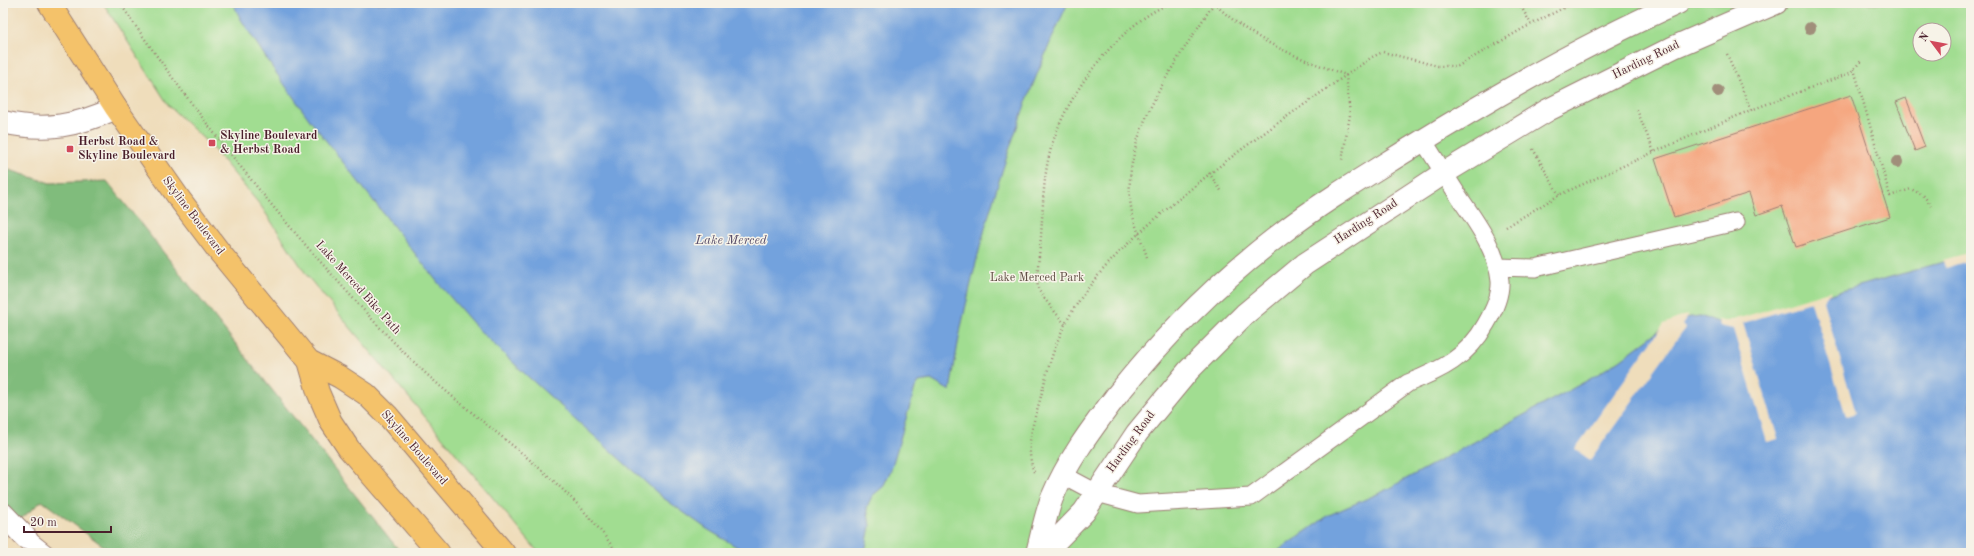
<svg xmlns="http://www.w3.org/2000/svg" width="1974" height="556" font-family="'Old Standard TT',serif">
	<style>
		.green { fill: #a1dd91; stroke: #767e5e; fill-rule: evenodd }
		.forest { fill: #80bc7b; stroke: #656e53 }
		.water { fill: #73a2dd; stroke: #5e6084 }
		.pier { fill: #efddbb }
		.building { fill: #f5a67f }
		.lines { fill: none; stroke-linecap: round; stroke-linejoin: round }
		.service-casing { stroke: #9c7e73; stroke-width: 19 }
		.minor-casing { stroke: #9c7e73; stroke-width: 24 }
		.primary-casing { stroke: #9c7e73; stroke-width: 24 }
		.path { stroke: #9c7e73; stroke-width: 2.5; stroke-dasharray: 1 3; stroke-linecap: butt }
		.service { stroke: #fff; stroke-width: 17 }
		.minor { stroke: #fff; stroke-width: 22 }
		.primary { stroke: #f4c26a; stroke-width: 22 }
		.tree { fill: #a08e7a }
		.poi-dot { fill: #d1495b; stroke: #f7f3e8; stroke-width: 1.5 }
		.labels { text-anchor: middle; dominant-baseline: central; stroke-width: 3; stroke-linejoin: round; paint-order: stroke }
		.street-label { font-size: 12px; fill: #4a1f2b; stroke: #f7f3e8 }
		.poi-label { font-size: 12px; font-weight: bold; fill: #4a1f2b; stroke: #f7f3e8; text-anchor: start }
		.park-label { font-size: 12px; fill: #604e44; stroke: #f7f3e8 }
		.water-label { font-size: 13px; font-style: italic; fill: #584d69; stroke: #f7f3e8 }
	</style>
	<rect width="100%" height="100%" fill="#f7f3e8"/>
	<filter id="ink" filterUnits="userSpaceOnUse"><feTurbulence type="fractalNoise" baseFrequency=".025" numOctaves="2"/><feDisplacementMap in="SourceGraphic" scale="8" xChannelSelector="R" yChannelSelector="G"/><feConvolveMatrix kernelMatrix="1 2 1 2 8 2 1 2 1" color-interpolation-filters="sRGB"/></filter>
	<filter id="wash" filterUnits="userSpaceOnUse"><feTurbulence type="fractalNoise" baseFrequency=".012" numOctaves="4" result="noise"/><feDisplacementMap in="SourceGraphic" scale="16" xChannelSelector="R" yChannelSelector="G"/><feGaussianBlur stdDeviation="0.9" result="paint"/><feColorMatrix in="noise" values="0 0 0 0 0 0 0 0 0 0 0 0 0 0 0 0 0 1.4 0 .05"/><feComposite in="paint" operator="in"/></filter>
	<g filter="url(#wash)">
		<rect width="100%" height="100%" fill="#efddbb"/>
		<path class="green" d="M103,3h1868v550h-1432l-231,-276 -47,-71 -51,-61 -41,-39zM1920,30h24v24h-24z"/>
		<path class="forest" d="M3,168l47,15 57,-2 294,372h-288l-71,-52 -39,33z"/>
		<path class="water" d="M233,3h835c-45,96 -79,198 -102,302 -7,28 -11,57 -16,86l-19,-11 -12,2 -4,6 -24,82 -8,17 -11,9 -5,11 3,19 -4,21 -5,6h-114l-40,-24 -45,-32 -138,-124 -46,-44 -39,-45 -130,-165 -37,-52 -32,-49z
			M1971,254v299h-696l54,-38 53,-23 208,-113 30,-19 45,-34 18,-8 17,-2 15,6h18z"/>
		<path class="pier" d="M1971,252v8l-26,8 -2,-8z
			M1832,290l-9,11 33,112 -10,3 -35,-114 -68,21 35,116 -11,3 -34,-113 -13,-3 -2,-6h15z
			M1689,315l-7,10 3,3 -95,132 -15,-11 89,-125 19,-8z"/>
		<g id="blocks">
			<path class="building" d="M1851,95l39,122 -94,30 -14,-41 -26,9 -7,-22 -75,24 -19,-58z
				M1906,98l19,49 -10,4 -19,-49z"/>
		</g>
	</g>
	<g filter="url(#ink)">
		<use href="#blocks" fill-opacity="0" stroke="#9c7e73" stroke-width="1"/>
		<g class="lines">
			<defs>
				<path id="service" d="M1497,267l38,1 201,-46
					M1063,475l34,18 41,11 113,-7 157,-114c33,-13 60,-26 78,-59 7,-12 15,-28 14,-43 -3,-31 -24,-59 -41,-84 -12,-19 -24,-38 -36,-57
					M26,538l19,15"/>
				<path id="minor" d="M3,122c42,10 74,4 113,-14
					M3,514l23,24
					M1037,553c5,-18 8,-37 15,-55 15,-37 41,-71 65,-103 48,-60 103,-115 165,-162 40,-31 84,-57 127,-84 87,-54 176,-105 269,-146
					M1044,553l40,-41 53,-79 52,-63 56,-56 60,-50 139,-91 104,-63 126,-63 102,-44"/>
				<path id="primary" d="M49,3l67,105 65,93 40,53 88,107 9,31 13,30 18,27 90,104
					M309,361l31,16 26,17 22,22 116,137"/>
			</defs>
			<use href="#service" class="service-casing"/>
			<use href="#minor" class="minor-casing"/>
			<use href="#primary" class="primary-casing"/>
			<path class="path" d="M120,3c58,86 121,167 189,246 36,40 71,81 110,118 66,62 146,109 198,186
				M1214,3c37,37 84,55 132,72l4,40 -8,45
				M1519,3l12,21
				M1727,54l24,56
				M1854,69l36,127 21,-7 13,7 7,10
				M1637,110l17,42
				M1533,149l26,46
				M1209,173l13,19
				M1506,227l53,-32 95,-43 97,-42 99,-37 12,-13
				M1147,257c-6,-19 -16,-39 -17,-59 -5,-70 48,-139 84,-195
				M1065,324c-5,-6 -26,-31 -27,-36 -2,-13 2,-38 3,-52 2,-28 2,-57 9,-84 13,-54 69,-129 121,-149
				M1034,472c-10,-27 0,-50 7,-76 8,-33 17,-64 36,-92 25,-39 61,-71 96,-100 63,-54 131,-99 199,-147l11,-5 55,14h20l66,-38 49,-25"/>
			<use href="#service" class="service"/>
			<use href="#minor" class="minor"/>
			<use href="#primary" class="primary"/>
		</g>
		<g class="tree">
			<circle cx="1810" cy="28" r="6"/>
			<circle cx="1718" cy="91" r="6"/>
			<circle cx="1897" cy="162" r="6"/>
		</g>
	</g>
	<g class="poi-dot">
		<rect x="208" y="139" width="8" height="8" rx="2"/>
		<rect x="66" y="145" width="8" height="8" rx="2"/>
	</g>
	<g class="labels">
		<g class="street-label">
			<text transform="translate(1646 60) rotate(-26)">Harding Road</text>
			<text transform="translate(193 216) rotate(53)">Skyline Boulevard</text>
			<text transform="translate(1366 222) rotate(-33)">Harding Road</text>
			<text transform="translate(358 288) rotate(48)">Lake Merced Bike Path</text>
			<text transform="translate(1131 442) rotate(-54)">Harding Road</text>
			<text transform="translate(414 448) rotate(49)">Skyline Boulevard</text>
		</g>
		<g class="poi-label">
			<text x="220" y="136">Skyline Boulevard<tspan x="220" dy="14">&amp; Herbst Road</tspan></text>
			<text x="78" y="142">Herbst Road &amp;<tspan x="78" dy="14">Skyline Boulevard</tspan></text>
		</g>
		<g class="park-label">
			<text x="1037" y="278">Lake Merced Park</text>
		</g>
		<g class="water-label">
			<text x="731" y="240">Lake Merced</text>
		</g>
	</g>
	<rect width="1974" height="556" fill="none" stroke="#f7f3e8" stroke-width="16"/>
	<g transform="translate(1932 42) rotate(302)"><circle r="19" fill="#f7f3e8" stroke="#b29e9c"/>
	<path d="M0-3L7 15L0 10L-7 15Z" fill="#d1495b"/>
	<text y="-6" font-size="11" font-weight="bold" text-anchor="middle" fill="#4a1f2b">N</text>
	</g>
	<path d="M24 526v6h87v-6" fill="none" stroke="#4a1f2b" stroke-width="2"/>
	<text x="30" y="526" font-size="12" fill="#4a1f2b" stroke="#f7f3e8" stroke-width="3" paint-order="stroke">20 m</text>
</svg>
